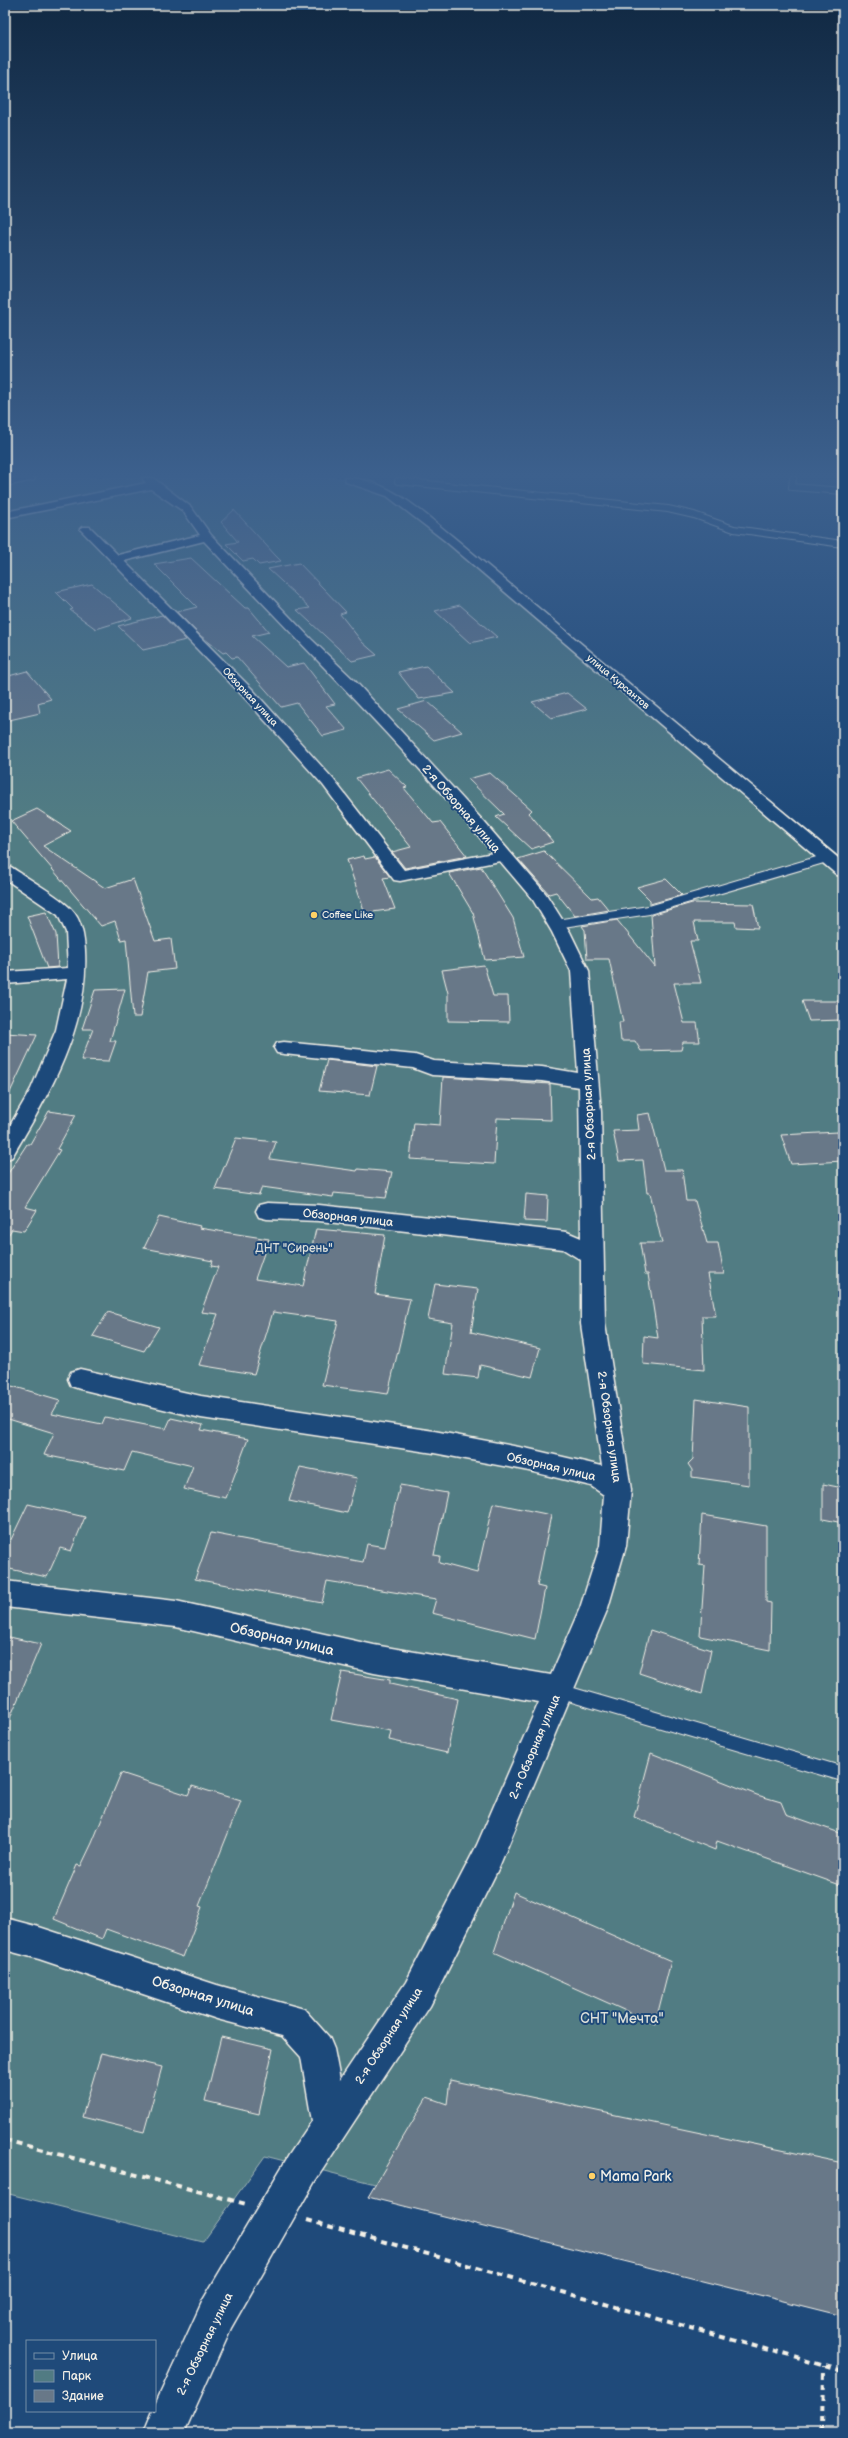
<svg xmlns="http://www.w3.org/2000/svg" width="848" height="2438" font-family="'Balsamiq Sans',sans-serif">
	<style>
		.green { fill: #517b83; stroke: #a2b6b6 }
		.building { fill: #687888; stroke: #f4f1e8 }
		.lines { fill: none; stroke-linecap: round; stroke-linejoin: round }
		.service-far2-casing { stroke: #f4f1e8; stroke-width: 8 }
		.service-far1-casing { stroke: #f4f1e8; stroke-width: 10 }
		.service-casing { stroke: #f4f1e8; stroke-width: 16 }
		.minor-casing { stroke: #f4f1e8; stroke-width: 3 }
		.path { stroke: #f4f1e8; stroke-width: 4; stroke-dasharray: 6 5; stroke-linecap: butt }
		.service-far2 { stroke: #1f4a7a; stroke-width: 6 }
		.service-far1 { stroke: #1f4a7a; stroke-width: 8 }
		.service { stroke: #1f4a7a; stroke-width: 14 }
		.minor { fill: #1f4a7a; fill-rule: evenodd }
		.poi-dot { fill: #ffd166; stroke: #1f4a7a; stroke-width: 1.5 }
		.labels { text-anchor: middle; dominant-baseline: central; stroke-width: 4; stroke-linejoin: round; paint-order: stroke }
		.far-street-label { font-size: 10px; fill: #f4f1e8; stroke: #1f4a7a }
		.far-poi-label { font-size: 10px; fill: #f4f1e8; stroke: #1f4a7a; text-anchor: start }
		.street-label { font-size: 12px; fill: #f4f1e8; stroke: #1f4a7a }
		.park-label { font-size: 12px; fill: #dcdfd9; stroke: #1f4a7a }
		.near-street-label { font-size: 14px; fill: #f4f1e8; stroke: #1f4a7a }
		.near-park-label { font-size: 14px; fill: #dcdfd9; stroke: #1f4a7a }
		.near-poi-label { font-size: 14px; fill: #f4f1e8; stroke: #1f4a7a; text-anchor: start }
	</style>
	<rect width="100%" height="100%" fill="#1f4a7a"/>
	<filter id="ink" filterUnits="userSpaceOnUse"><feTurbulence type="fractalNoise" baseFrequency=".025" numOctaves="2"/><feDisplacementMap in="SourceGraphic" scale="8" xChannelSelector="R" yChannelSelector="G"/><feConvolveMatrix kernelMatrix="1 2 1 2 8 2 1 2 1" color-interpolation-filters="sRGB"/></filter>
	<g filter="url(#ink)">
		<path class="green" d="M5,478h363l178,138 297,244v1443l-578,-147 -62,86 -198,-49z"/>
		<path class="building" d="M234,510l41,45 6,6 -22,4 -6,-6 -10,2 -17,-17 12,-2 -17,-20z
			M191,558l54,50h4l20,24 -17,4 34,31 18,-4 31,41 -9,2 21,24 -24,6 -26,-33 -16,4 -44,-50 -5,1 -6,-6 -3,1 -22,-17 -24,-24 20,-5 -43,-43z
			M299,563l47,49 -6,2 22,28 15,13 -25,6 -55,-51 13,-2 -42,-39z
			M92,584l40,34 -36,11 -26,-19 3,-1 -17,-17z
			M460,605l37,32 -27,6 -35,-32z
			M162,615l24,25 -43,10 -25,-24z
			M426,666l29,27 -36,6 -21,-27z
			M27,671l24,28 -13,4 2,10 -35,8v-44z
			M567,693l20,16 -36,9 -19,-16z
			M427,701l35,31 -28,8 -36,-31z
			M388,769l19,18 -3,1 29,35 7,-1 27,34 -62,12 -13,-16 19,-5 -55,-69z
			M490,773l42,37 -3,3 24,29 -22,7 -35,-32 8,-3 -36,-35z
			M37,809l34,22 -28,15 62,42 28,-9 22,62 16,-2 4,30 -27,3 -8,45h-7l-7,-78 -5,1 -6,-19 -14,5 -90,-105z
			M544,851l48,47 6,-1 11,13 -34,6 -19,-24 -7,2 -31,-35z
			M364,856l1,3 10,-2 15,20 -7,1 12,31 -30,4 -18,-53z
			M481,867l32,51 11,39 -39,3 -12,-47 -24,-40z
			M666,879l16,16 -32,9v-4l-13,-13z
			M692,903l61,1 5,24 -22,-1 -1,-5h-41l4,19h-8l11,42h-27l10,40h13l3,19h-17l-2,8 -40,1 -6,-10h-14l-2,-19h4l-14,-63h-22l-2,-29 -3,-4 35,-6 38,47 -4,-52z
			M46,912l10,22 2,33 -11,1 -20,-52z
			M484,965l9,31h15l1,26 -61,-1v-28l-6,-23z
			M125,989l-15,52h6l-7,20 -28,-1 12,-31h-11l13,-39z
			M802,1001h41v19l-34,1z
			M5,1033l32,2 -32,68z
			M327,1060l50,6 -7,29 -51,-4z
			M443,1077l107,7 1,36 -54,-2 -3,46 -84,-5 4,-36 26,2z
			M49,1111l27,4 -19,34 3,1 -35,57 12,3 -13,21 -12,-2 -7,11v-62l22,-34h3z
			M650,1113l14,57h18l4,31h9l12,42h11l6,31h-16l8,42h-14l2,54 -61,-6 1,-28 14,2 -10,-64h-3l-5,-31h22l-12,-50h-3l-4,-33 -24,1 -6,-30 26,-1 -2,-15z
			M838,1132l5,13v16l-52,3 -10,-29z
			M236,1138l40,4 -6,17 87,12 1,-2 34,3 -6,26 -52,-5 -1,4 -71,-10 -3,8 -44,-6z
			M526,1194l22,2 -1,26 -23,-1z
			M159,1217l41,9 -1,2 70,11 -14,40 48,7 13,-57 69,6 -10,59 35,5 -22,95 -66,-9 16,-64 -65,-9 -19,62 -55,-9 19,-51 -17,-2 17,-45 -7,-1 2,-5 -69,-13z
			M435,1284l43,5 -7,43 69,16 -8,29 -52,-12 -2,13 -33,-4 8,-51 -25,-4z
			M108,1312l51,15 -15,24 -51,-15z
			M12,1386l48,14 -8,14 50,10 3,-7 61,12 5,-11 32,7 -2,5 47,9 -22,59 -42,-9 9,-23 -61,-14 -8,19 -80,-16 10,-22 -49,-15v-22z
			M696,1399l53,8v78l-57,-8v-7l-4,-6 5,-5z
			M300,1467l57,11 -10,35 -58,-12z
			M823,1484l20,4v35l-20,-4z
			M400,1485l47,8 -13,62 6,1 -1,7 38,10 16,-70 58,12 -14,71 8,2 -10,51 -103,-26 4,-14 -109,-18 -5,22 -127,-24 16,-46 152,29 4,-18 18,3z
			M28,1504l57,13 -14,34 -11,-3 -13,29 -42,-9v-16z
			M702,1515l64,11v76l5,1 -1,47 -70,-14 5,-70 -6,-1z
			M650,1630l61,20 -9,44 -63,-21z
			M5,1636l36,8 -36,86z
			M342,1672l48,8v4l68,15 -11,54 -58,-13 2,-9 -60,-11z
			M651,1753l106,42 24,7 5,12 57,20v52l-126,-45 -2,9 -81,-33z
			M121,1773l67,22 4,-9 49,15 -42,105 3,1 -19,50 -77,-28 -4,10 -48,-20 23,-54 4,1 11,-23z
			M514,1892l157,69 -16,63 -161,-72z
			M221,2037l52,12 -14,65 -54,-13z
			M101,2053l61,14 -18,65 -62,-15z
			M450,2080l393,83v153l-475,-119 59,-100 20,7z"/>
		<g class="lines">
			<defs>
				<path id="service-far2" d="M793,478l-1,9 51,4
					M398,481l270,28 26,6 40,14 109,15"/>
				<path id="service-far1" d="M556,924l93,-14 178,-52"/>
				<path id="service" d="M559,1691l284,83"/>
				<path id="minor" d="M14,478h21l-1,2 -29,6v-6z
					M142,478h11l38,29 20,28 100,104 44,42 130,142 61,71 24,38 19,39 12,141 4,212 26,166 -5,56 -18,62 -109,259 -69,139 -115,175 -84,147 -47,105h-41l9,-22h3v-6l48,-105 86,-145 23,-34 -11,-64 -19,-21 -65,-17 -178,-60 -34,-9v-32l34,9 178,58 87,24 25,28 5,12 6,31 66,-98 71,-137 62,-143 -165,-29 -198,-46 -171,-20v-26l171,20 198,44 177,30 29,-67 20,-62 4,-51 -13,-9 -62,-15 -95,-18 -233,-35 -121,-29 -9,-3 -3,-7 3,-7 9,-3 121,27 233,35 95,18 73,17 -21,-142v-64l-18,-11 -244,-28 -52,-2 -8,-2 -3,-6 3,-6 8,-2 52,2 248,27 14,6 -2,-151 -37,-6 -110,-6 -19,-7 -129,-14 -7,-1 -3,-5 3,-5 7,-1 131,13 19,6 108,6 36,6 -7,-102 -19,-39 -19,-32 -33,-39 -100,20 -6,-1 -71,-95 -81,-90 -162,-166 2,-2h8l28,28 82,-20 -17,-24 -32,-22 -146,29v-6l141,-29zM204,541c97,104 198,203 289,312l-89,17 -71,-91 -81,-90 -128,-128z
					M345,478c42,0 76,33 107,58l391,326v14l-6,-1 -393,-335 -57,-44 -41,-14z
					M5,866l6,1c16,11 48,29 60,42 11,11 13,28 14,42 4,76 -36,143 -73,206l-7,3v-26l26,-45 25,-59 11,-51 -62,5v-12l63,-4 -2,-36 -8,-17 -53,-36z"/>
			</defs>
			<use href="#service-far2" class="service-far2-casing"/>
			<use href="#service-far1" class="service-far1-casing"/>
			<use href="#service" class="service-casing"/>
			<use href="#minor" class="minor-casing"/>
			<path class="path" d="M5,2140l241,64
				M307,2220l536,151
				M823,2433l1,-67"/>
			<use href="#service-far2" class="service-far2"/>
			<use href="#service-far1" class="service-far1"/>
			<use href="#service" class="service"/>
			<use href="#minor" class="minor"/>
		</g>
	</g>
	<linearGradient id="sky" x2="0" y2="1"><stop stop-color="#112943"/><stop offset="0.58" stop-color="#3c608d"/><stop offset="1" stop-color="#3c608d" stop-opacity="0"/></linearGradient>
	<rect width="848" height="819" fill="url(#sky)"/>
	<g class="poi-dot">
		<circle cx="314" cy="915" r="4"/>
		<circle cx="592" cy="2176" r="4"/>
	</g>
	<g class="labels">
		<g class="far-street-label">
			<text transform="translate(618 682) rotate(40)">улица Курсантов</text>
			<text transform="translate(250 697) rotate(47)">Обзорная улица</text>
		</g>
		<g class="far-poi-label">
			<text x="322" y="915">Coffee Like</text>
		</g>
		<g class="street-label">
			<text transform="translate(461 809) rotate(49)">2-я Обзорная улица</text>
			<text transform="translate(589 1104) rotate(-93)">2-я Обзорная улица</text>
			<text transform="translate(348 1218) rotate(6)">Обзорная улица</text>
			<text transform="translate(609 1427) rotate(82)">2-я Обзорная улица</text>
			<text transform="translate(551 1467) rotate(13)">Обзорная улица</text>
			<text transform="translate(535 1747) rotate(-67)">2-я Обзорная улица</text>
			<text transform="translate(389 2036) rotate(-57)">2-я Обзорная улица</text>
			<text transform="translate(205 2344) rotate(-64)">2-я Обзорная улица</text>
		</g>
		<g class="park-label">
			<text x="294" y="1248">ДНТ "Сирень"</text>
		</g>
		<g class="near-street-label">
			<text transform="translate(282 1639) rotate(13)">Обзорная улица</text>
			<text transform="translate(203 1996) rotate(17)">Обзорная улица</text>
		</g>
		<g class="near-park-label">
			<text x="622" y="2018">СНТ "Мечта"</text>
		</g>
		<g class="near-poi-label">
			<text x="600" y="2176">Mama Park</text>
		</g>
	</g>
	<rect width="848" height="2438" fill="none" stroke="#1f4a7a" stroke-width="20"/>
	<rect x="10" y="10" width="828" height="2418" fill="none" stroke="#f4f1e8" stroke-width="1.5" filter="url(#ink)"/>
	<rect x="26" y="2340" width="130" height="72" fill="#1f4a7a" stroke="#748da6"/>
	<rect x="34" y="2353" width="20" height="6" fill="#1f4a7a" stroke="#748da6"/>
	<text x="62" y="2360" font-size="12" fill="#f4f1e8">Улица</text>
	<rect x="34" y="2370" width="20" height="12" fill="#517b83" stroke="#748da6"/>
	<text x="62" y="2380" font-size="12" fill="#f4f1e8">Парк</text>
	<rect x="34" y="2390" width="20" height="12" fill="#687888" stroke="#748da6"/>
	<text x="62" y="2400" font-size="12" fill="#f4f1e8">Здание</text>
</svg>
